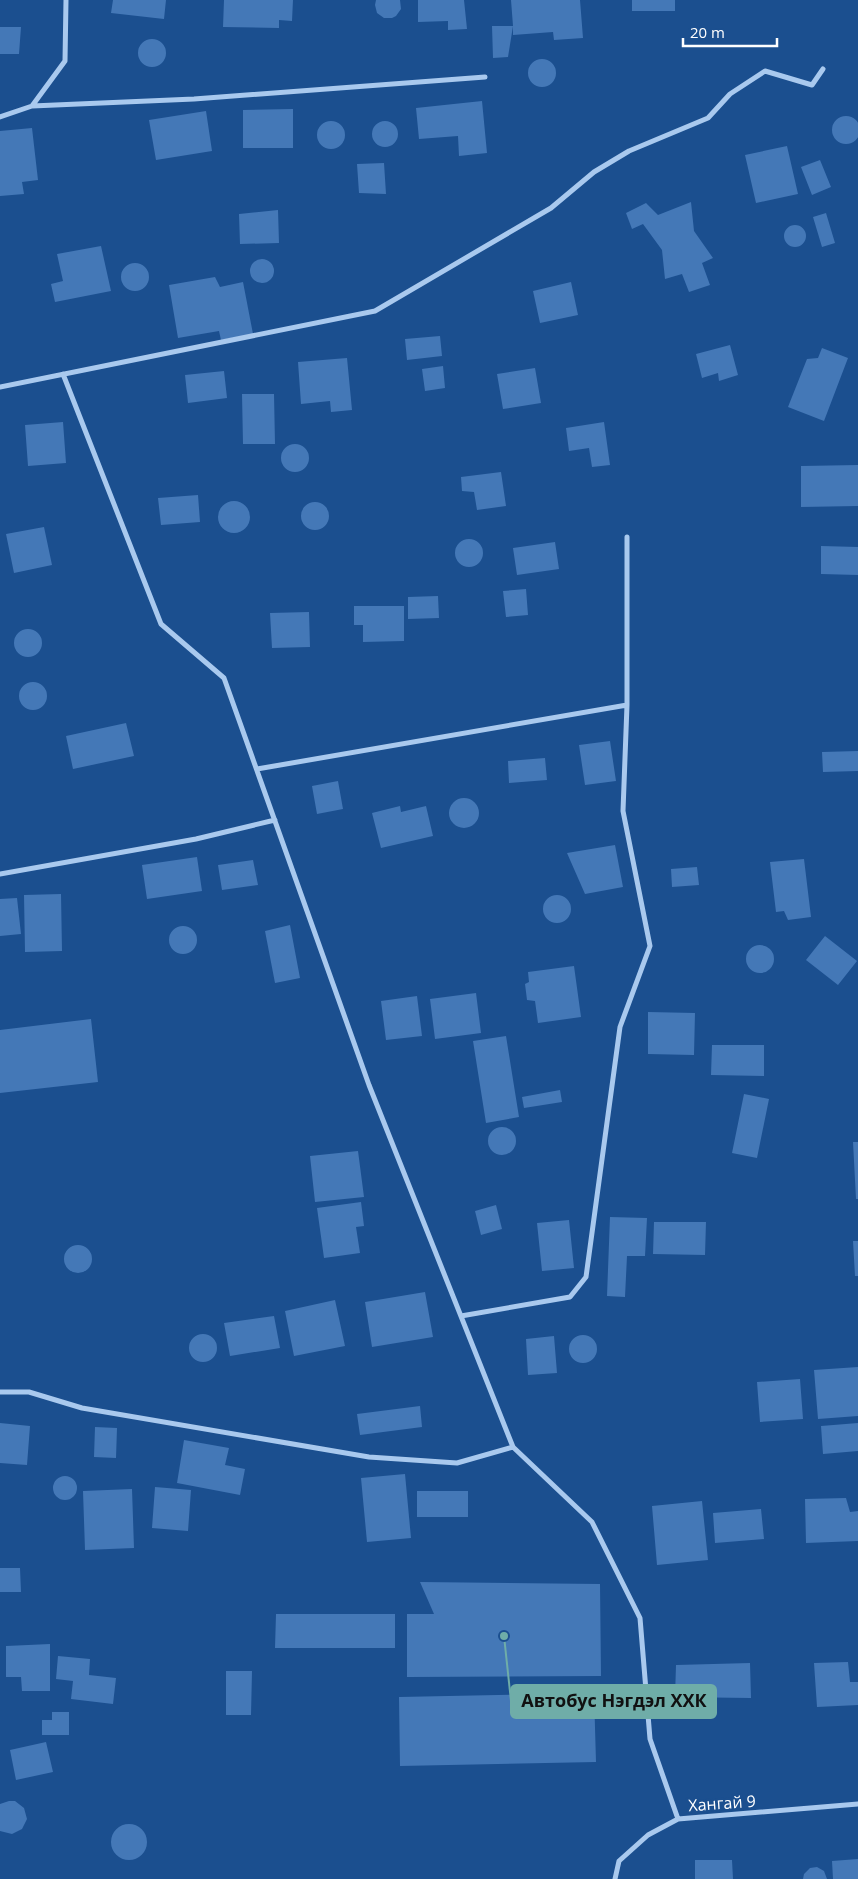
<svg xmlns="http://www.w3.org/2000/svg" width="858" height="1879" font-family="'Open Sans',sans-serif">
	<style>
		.building { fill: #4478b7 }
		.lines { fill: none; stroke-linecap: round; stroke-linejoin: round }
		.minor { stroke: #a9c9ee; stroke-width: 5 }
		.labels { text-anchor: middle; dominant-baseline: central; stroke-width: 5; stroke-linejoin: round; paint-order: stroke }
		.street-label { font-size: 16px; fill: #fff; stroke: #1b4f8f }
		.leader { fill: none; stroke: #6fada8; stroke-width: 2 }
		.callout-dot { fill: #6fada8; stroke: #1b4f8f; stroke-width: 2 }
		.callout { fill: #6fada8; stroke: #6fada8; stroke-width: 2 }
		.callout-label { font-size: 18px; text-anchor: middle; font-weight: bold; fill: #111 }
	</style>
	<rect width="100%" height="100%" fill="#1b4f8f"/>
	<path class="building" d="M113,0h53l-2,19 -53,-6z
		M224,0h69l-1,21 -13,-1v8l-56,-1z
		M376,0h24l1,9 -5,7 -4,2h-8l-7,-5 -2,-8z
		M418,0h46l3,29 -19,1v-9l-30,1z
		M511,0h69l3,38 -29,2 -1,-8 -40,3v-9l-5,31 -15,1 -1,-32h21z
		M632,0h43v11h-43z
		M0,27h21l-2,27h-19z
		M138 53a14 14 0 1 1 28 0a14 14 0 1 1-28 0Z
		M528 73a14 14 0 1 1 28 0a14 14 0 1 1-28 0Z
		M482,101l5,52 -28,3 -1,-20 -39,3 -3,-31z
		M293,109v39h-50v-38z
		M206,111l6,40 -56,9 -7,-40z
		M832 130a14 14 0 1 1 28 0a14 14 0 1 1-28 0Z
		M317 135a14 14 0 1 1 28 0a14 14 0 1 1-28 0Z
		M372 134a13 13 0 1 1 26 0a13 13 0 1 1-26 0Z
		M32,128l6,52 -16,2 2,12 -24,2v-65z
		M787,146l11,48 -42,9 -11,-48z
		M820,160l11,27 -19,8 -11,-28z
		M384,163l2,31 -27,-1 -2,-29z
		M691,202l3,29 19,27 -11,5 8,22 -21,7 -7,-18 -17,5 -3,-29 -19,-26 -11,5 -6,-16 20,-10 12,12z
		M278,210l1,33 -39,1 -1,-30z
		M826,213l9,30 -13,4 -9,-30z
		M784 236a11 11 0 1 1 22 0a11 11 0 1 1-22 0Z
		M101,246l10,45 -56,11 -4,-18 12,-3 -6,-27z
		M250 271a12 12 0 1 1 24 0a12 12 0 1 1-24 0Z
		M121 277a14 14 0 1 1 28 0a14 14 0 1 1-28 0Z
		M215,277l5,10 23,-5 10,52 -32,6 -2,-9 -41,7 -9,-53z
		M571,282l7,33 -38,8 -7,-32z
		M440,336l2,20 -35,4 -2,-21z
		M730,345l8,30 -19,6 -1,-8 -16,5 -6,-24z
		M822,348l26,10 -24,63 -36,-14 19,-48 11,-1z
		M347,358l5,52 -21,2 -1,-11 -29,3 -3,-42z
		M443,366l2,22 -20,3 -3,-22z
		M535,368l6,35 -38,6 -6,-35z
		M224,371l3,27 -39,5 -3,-28z
		M242,394h32l1,50h-32z
		M63,422l3,41 -38,3 -3,-41z
		M604,422l6,43 -18,2 -3,-19 -20,3 -3,-23z
		M281 458a14 14 0 1 1 28 0a14 14 0 1 1-28 0Z
		M858,465v41l-57,1v-41z
		M501,472l5,34 -29,4 -3,-18 -12,-1 -1,-14z
		M198,495l2,27 -39,3 -3,-27z
		M218 517a16 16 0 1 1 32 0a16 16 0 1 1-32 0Z
		M301 516a14 14 0 1 1 28 0a14 14 0 1 1-28 0Z
		M44,527l8,38 -38,8 -8,-39z
		M455 553a14 14 0 1 1 28 0a14 14 0 1 1-28 0Z
		M555,542l4,27 -42,6 -4,-27z
		M821,546l37,1v28l-37,-1z
		M526,589l2,26 -22,2 -3,-26z
		M438,596l1,22 -31,1v-22z
		M354,606h50v35l-41,1v-17h-9z
		M309,612l1,35 -38,1 -2,-35z
		M14 643a14 14 0 1 1 28 0a14 14 0 1 1-28 0Z
		M19 696a14 14 0 1 1 28 0a14 14 0 1 1-28 0Z
		M126,723l8,33 -61,13 -7,-33z
		M610,741l6,40 -31,4 -6,-40z
		M858,751v20l-35,1 -1,-20z
		M545,758l2,22 -38,3 -1,-22z
		M338,781l5,28 -26,5 -5,-28z
		M449 813a15 15 0 1 1 30 0a15 15 0 1 1-30 0Z
		M400,806l1,6 25,-6 7,30 -52,12 -9,-35z
		M615,845l8,42 -38,7 -18,-41z
		M197,857l5,34 -55,8 -5,-34z
		M804,859l7,58 -23,3 -4,-9 -8,1 -6,-50z
		M253,860l5,25 -36,5 -4,-25z
		M697,867l2,18 -27,2 -1,-18z
		M61,894l1,57 -37,1 -1,-57z
		M543 909a14 14 0 1 1 28 0a14 14 0 1 1-28 0Z
		M17,898l4,36 -21,2v-37z
		M290,925l10,53 -25,5 -10,-52z
		M169 940a14 14 0 1 1 28 0a14 14 0 1 1-28 0Z
		M825,936l32,25 -19,24 -32,-25z
		M746 959a14 14 0 1 1 28 0a14 14 0 1 1-28 0Z
		M574,966l7,51 -43,6 -3,-22 -8,-1 -2,-16 4,-2 -1,-10z
		M476,993l5,40 -46,6 -5,-40z
		M417,996l5,40 -36,4 -5,-39z
		M648,1012l47,1 -1,42 -46,-1z
		M91,1019l7,63 -98,11v-63z
		M506,1036l13,81 -33,6 -13,-82z
		M712,1045h52v31l-53,-1z
		M560,1090l2,12 -38,6 -2,-11z
		M744,1094l25,5 -12,59 -25,-5z
		M488 1141a14 14 0 1 1 28 0a14 14 0 1 1-28 0Z
		M853,1142h5v57h-2z
		M358,1151l6,46 -49,5 -5,-46z
		M361,1202l3,24 -8,1 4,26 -36,5 -7,-50z
		M496,1205l6,24 -21,6 -6,-24z
		M610,1217l37,1 -2,38h-18l-2,41 -18,-1z
		M569,1220l5,48 -32,3 -5,-48z
		M654,1222h52l-1,33 -52,-1z
		M853,1241h5v35h-3z
		M64 1259a14 14 0 1 1 28 0a14 14 0 1 1-28 0Z
		M425,1292l8,45 -61,10 -7,-45z
		M335,1300l10,46 -51,10 -9,-45z
		M274,1316l6,32 -50,8 -6,-33z
		M189 1348a14 14 0 1 1 28 0a14 14 0 1 1-28 0Z
		M569 1349a14 14 0 1 1 28 0a14 14 0 1 1-28 0Z
		M554,1336l3,37 -29,2 -2,-36z
		M858,1367v49l-40,3 -4,-49z
		M800,1379l3,40 -43,3 -3,-40z
		M420,1406l2,21 -62,8 -3,-21z
		M0,1423l30,3 -3,39 -27,-2z
		M858,1423v28l-35,3 -2,-28z
		M95,1427l22,1 -1,30 -22,-1z
		M184,1440l45,8 -4,17 20,4 -5,26 -63,-12z
		M405,1474l6,64 -44,4 -6,-64z
		M53 1488a12 12 0 1 1 24 0a12 12 0 1 1-24 0Z
		M155,1487l36,3 -3,41 -36,-3z
		M132,1489l2,59 -49,2 -2,-59z
		M417,1491h51v26h-51z
		M846,1498l4,14 8,-1v30l-52,2 -1,-44z
		M702,1501l6,59 -51,5 -5,-59z
		M761,1509l3,30 -49,4 -2,-30z
		M0,1568h20l1,24h-21z
		M420,1582l180,2 1,92 -194,1v-63h27z
		M276,1614h119v34h-120z
		M50,1644v47h-28l-1,-14h-15v-31z
		M58,1656l32,3 -1,16 27,3 -3,26 -42,-5 2,-18 -17,-2z
		M848,1662l2,20h8v23l-41,2 -3,-44z
		M750,1663l1,35 -76,-1 1,-32z
		M226,1671h26l-1,44h-25z
		M594,1693l2,69 -196,4 -1,-69z
		M52,1712h17v23h-27v-15h10z
		M46,1742l7,30 -37,8 -6,-30z
		M9,1801h6l9,7 3,11 -5,10 -10,5 -12,-3v-27z
		M111 1842a18 18 0 1 1 36 0a18 18 0 1 1-36 0Z
		M858,1859v20h-25l-1,-18z
		M695,1860h37l1,19h-38z
		M817,1867l7,4 3,8h-24l1,-5 6,-6z"/>
	<g class="lines">
		<path class="minor" d="M32,106l162,-7 291,-22
			M0,117l32,-11 33,-45 1,-61
			M63,374l98,250 63,54 145,407 144,362 79,75 48,96 10,121 28,80
			M0,387l375,-76 176,-103 43,-36 35,-21 79,-33 22,-24 35,-23 47,14 11,-16
			M257,769l370,-64
			M0,874l196,-35 79,-19
			M461,1316l109,-19 16,-20 34,-250 30,-81 -27,-135 4,-106v-168
			M0,1392h29l53,16 287,49 88,6 56,-16
			M615,1879l4,-18 29,-26 30,-16 180,-15"/>
	</g>
	<g class="labels">
		<g class="street-label">
			<text transform="translate(722 1803) rotate(-4)">Хангай 9</text>
		</g>
	</g>
	<path class="leader" d="M504 1636L511 1701"/>
	<circle class="callout-dot" cx="504" cy="1636" r="5"/>
	<rect class="callout" x="511" y="1685" width="205" height="33" rx="5"/>
	<g class="callout-label">
		<text x="614" y="1707">Автобус Нэгдэл ХХК</text>
	</g>
	<path d="M683 38v8h94v-8" fill="none" stroke="#ffffff" stroke-width="2.5"/>
	<text x="690" y="38" font-size="15" fill="#ffffff" stroke="#1b4f8f" stroke-width="4" paint-order="stroke">20 m</text>
</svg>
